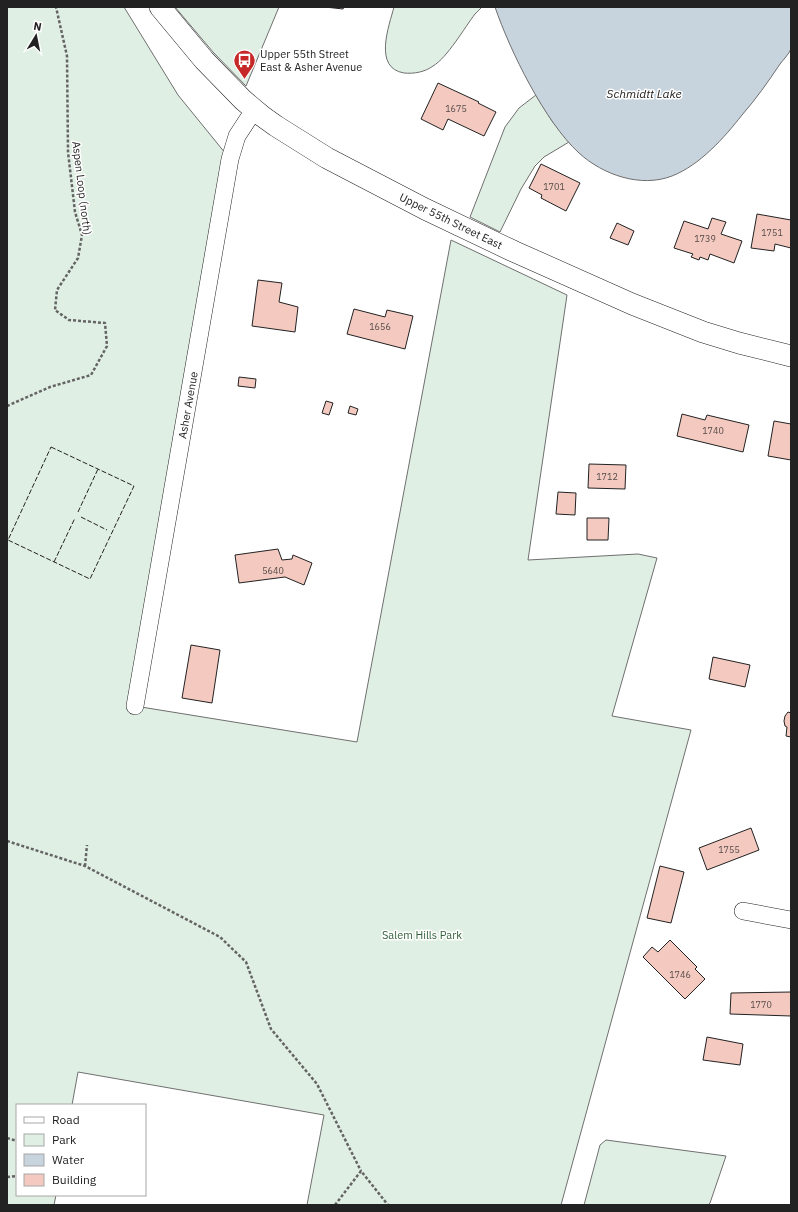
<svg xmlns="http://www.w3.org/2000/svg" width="798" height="1212" font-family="'IBM Plex Sans',sans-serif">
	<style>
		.green { fill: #e0efe3; stroke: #6f6f6f }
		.water { fill: #c7d3dd; stroke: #6f6f6f }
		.building { fill: #f3c9c0; stroke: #222 }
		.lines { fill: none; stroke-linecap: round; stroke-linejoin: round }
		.minor-casing { stroke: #222; stroke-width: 18 }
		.tertiary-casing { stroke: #222; stroke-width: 22 }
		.path { stroke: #646464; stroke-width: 2.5; stroke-dasharray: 3 2; stroke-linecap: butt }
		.minor { stroke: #fff; stroke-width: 17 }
		.tertiary { stroke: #fff; stroke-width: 21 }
		.fence { stroke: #222; stroke-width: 1; stroke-dasharray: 5 2; stroke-linecap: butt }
		.labels { text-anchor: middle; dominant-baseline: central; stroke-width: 3; stroke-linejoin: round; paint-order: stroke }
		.number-label { font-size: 9px; fill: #564c4a }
		.poi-label { font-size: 11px; fill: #222; stroke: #fff; text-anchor: start }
		.street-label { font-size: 11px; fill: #222; stroke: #fff }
		.park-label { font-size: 11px; fill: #2f5e38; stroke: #fff }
		.water-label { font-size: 12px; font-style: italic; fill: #222; stroke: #fff }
	</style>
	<rect width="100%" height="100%" fill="#fff"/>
	<path class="green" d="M7,7h117l54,88 52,64 -95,547 222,36 94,-502 116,55 -39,265 110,-6 19,4 -45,158 79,14 -130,475h-254l17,-90 -246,-43 -6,33h-55v90h39l-2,10h-47z
		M175,7h104l-33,79 -33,-34z
		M394,7h88l-7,7c-10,13 -28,44 -42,52 -8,6 -19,8 -29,7 -31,-5 -15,-47 -10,-66z
		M536,95l16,26 17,21 -25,15 -9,9 -14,23 -21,43 -30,-15 35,-90 14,-19z
		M606,1140l120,16 -16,47 -2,2h-124l16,-60z"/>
	<path class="water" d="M495,7h296c0,8 2,37 0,42 -2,5 -8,11 -11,15 -12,18 -24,35 -38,51 -18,23 -42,50 -70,61 -31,12 -69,-1 -93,-23 -34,-31 -69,-102 -84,-146z"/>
	<path class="building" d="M325,7h19l-1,2z
		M438,83l41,19 -1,1 18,9 -12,24 -36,-17 -5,11 -22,-11z
		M541,164l39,19 -14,28 -25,-13 1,-3 -13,-7z
		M757,214l34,6v28l-16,-4 -1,7 -23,-3z
		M712,218l14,4 -5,12 21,7 -8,22 -24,-9 -2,6 -8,-3 -1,3 -8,-3 2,-3 -19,-6 10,-27 24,8z
		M617,223l17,8 -6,14 -18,-7z
		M258,280l24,3 -3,19 19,5 -3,25 -43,-6z
		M354,309l31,8 2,-7 26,6 -8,33 -58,-15z
		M239,377l17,2 -1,9 -17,-2z
		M326,401l7,2 -4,12 -7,-2z
		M350,406l8,3 -2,6 -8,-2z
		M682,414l23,6 2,-5 42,10 -6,27 -66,-16z
		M774,421l17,3v36l-23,-4z
		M589,464l37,1 -1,24 -37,-1z
		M558,492l18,1 -1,22 -19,-1z
		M587,518h22l-1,22h-21z
		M278,549l4,11 10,-1 1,-4 19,8 -8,22 -19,-8 -46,6 -4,-28z
		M191,645l29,5 -8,53 -30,-5z
		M713,657l37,8 -5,22 -36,-8z
		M791,711v26l-5,-1 1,-9 -2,-1 -1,-5 1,-5 3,-4 3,1z
		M751,828l8,22 -52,20 -8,-22z
		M660,866l24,6 -13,51 -24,-5z
		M670,940l27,27 -2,2 10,10 -20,20 -42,-42 9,-10 6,5z
		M791,992v24l-61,-2 1,-21z
		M707,1037l36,7 -3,21 -37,-5z"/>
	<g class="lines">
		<defs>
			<path id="minor" d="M135,706l95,-547 7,-23 17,-26
				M743,911l48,9"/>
			<path id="tertiary" d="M160,7l44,53 39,40 19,16 14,10 51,32 98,51 88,42 119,53 71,28 36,11 52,13"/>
		</defs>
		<use href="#minor" class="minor-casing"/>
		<use href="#tertiary" class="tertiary-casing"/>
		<path class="path" d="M7,406l43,-19 41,-12 16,-29 -2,-23 -36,-3 -14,-10 2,-20 21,-32 4,-23 -7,-23 -7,-60 -1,-96 -11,-49
			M7,841l78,25 135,71 26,25 25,67 46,55 44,87
			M85,866l2,-21
			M7,1138l10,3
			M7,1177l10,-1
			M335,1205l26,-34 27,34"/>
		<use href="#minor" class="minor"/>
		<use href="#tertiary" class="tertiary"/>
		<path class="fence" d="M51,447l83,39 -44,93 -82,-39z
			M78,512l20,-43
			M81,517l26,13
			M54,562l21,-44"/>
	</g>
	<defs>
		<symbol id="bus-pin" viewBox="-11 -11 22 30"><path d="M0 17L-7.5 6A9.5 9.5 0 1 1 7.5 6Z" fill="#c62828" stroke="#fff"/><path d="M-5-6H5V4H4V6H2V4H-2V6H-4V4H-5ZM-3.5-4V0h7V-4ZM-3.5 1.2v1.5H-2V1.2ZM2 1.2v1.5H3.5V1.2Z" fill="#fff"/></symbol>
	</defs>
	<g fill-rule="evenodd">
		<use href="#bus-pin" x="232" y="48" width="25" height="34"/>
	</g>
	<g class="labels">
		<g class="number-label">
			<text x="456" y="108">1675</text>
			<text x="554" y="186">1701</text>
			<text x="772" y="232">1751</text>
			<text x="705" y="238">1739</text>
			<text x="380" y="326">1656</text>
			<text x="713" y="430">1740</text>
			<text x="607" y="476">1712</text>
			<text x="273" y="570">5640</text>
			<text x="729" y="849">1755</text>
			<text x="680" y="974">1746</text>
			<text x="761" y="1004">1770</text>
		</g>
		<g class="poi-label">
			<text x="260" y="54">Upper 55th Street<tspan x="260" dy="13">East &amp; Asher Avenue</tspan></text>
		</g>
		<g class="street-label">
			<text transform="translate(82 188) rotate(83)">Aspen Loop (north)</text>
			<text transform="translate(451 221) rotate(26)">Upper 55th Street East</text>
			<text transform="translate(188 405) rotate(-80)">Asher Avenue</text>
		</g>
		<g class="park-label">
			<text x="422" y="935">Salem Hills Park</text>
		</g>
		<g class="water-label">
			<text x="644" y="93">Schmidtt Lake</text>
		</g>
	</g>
	<rect width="798" height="1212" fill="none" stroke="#222222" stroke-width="16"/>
	<rect x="16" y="1104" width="130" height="92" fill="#ffffff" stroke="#a7a7a7"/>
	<rect x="24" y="1117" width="20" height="6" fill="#ffffff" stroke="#a7a7a7"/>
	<text x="52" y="1124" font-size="12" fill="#222222">Road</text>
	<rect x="24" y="1134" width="20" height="12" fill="#e0efe3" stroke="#a7a7a7"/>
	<text x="52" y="1144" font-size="12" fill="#222222">Park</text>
	<rect x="24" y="1154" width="20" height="12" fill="#c7d3dd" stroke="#a7a7a7"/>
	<text x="52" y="1164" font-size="12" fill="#222222">Water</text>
	<rect x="24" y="1174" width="20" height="12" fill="#f3c9c0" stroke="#a7a7a7"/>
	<text x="52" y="1184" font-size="12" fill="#222222">Building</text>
	<g transform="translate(36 36) rotate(10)" stroke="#ffffff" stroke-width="3" paint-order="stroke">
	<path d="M0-3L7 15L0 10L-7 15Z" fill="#222222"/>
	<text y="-6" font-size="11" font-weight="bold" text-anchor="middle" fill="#222222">N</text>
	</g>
</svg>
